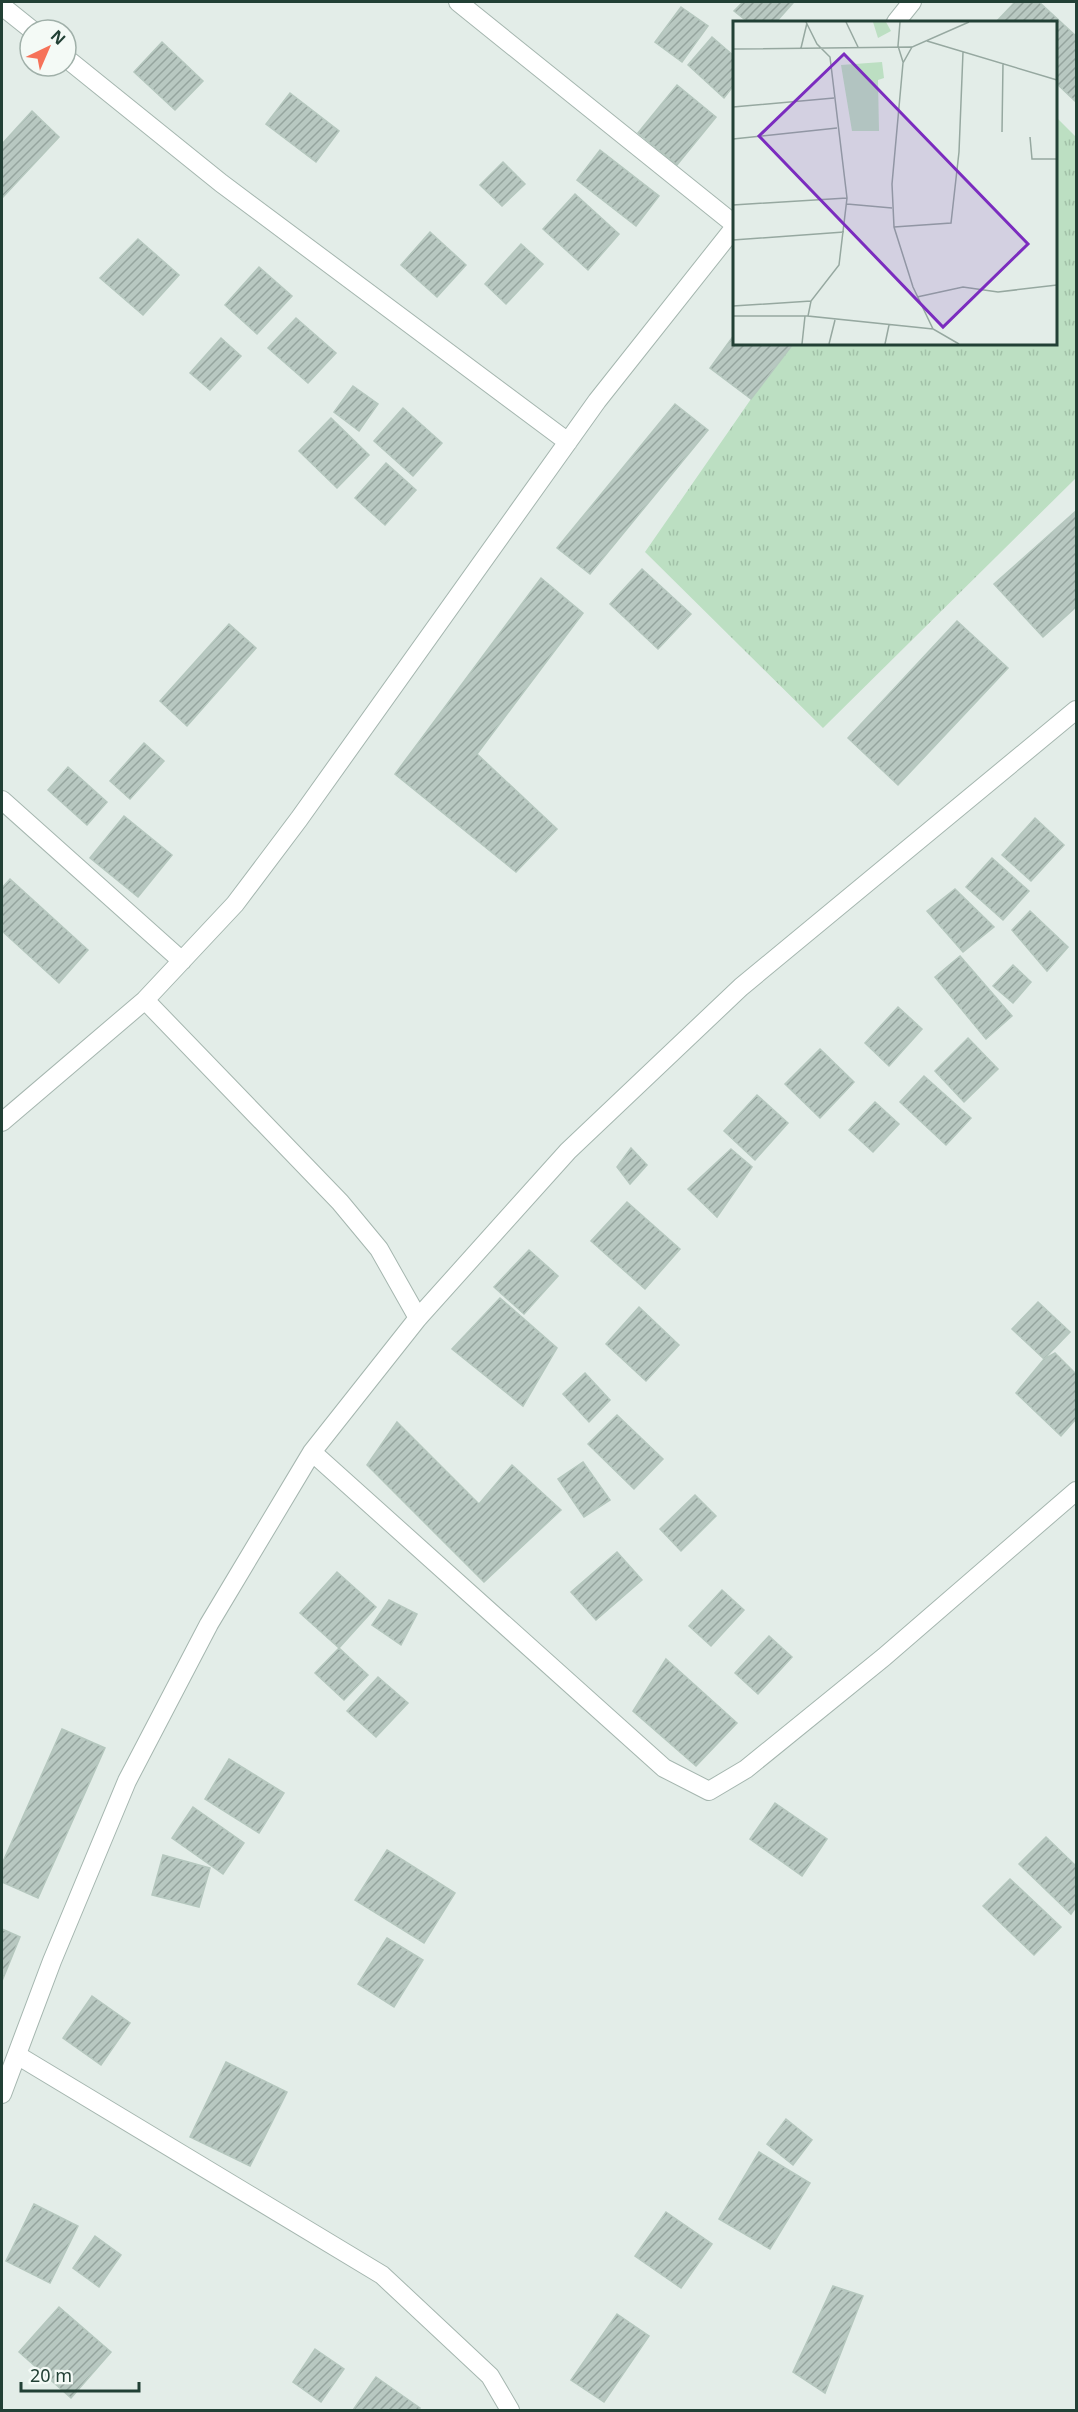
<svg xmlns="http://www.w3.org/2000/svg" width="1078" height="2412" font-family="'Noto Sans',sans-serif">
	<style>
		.grass { fill: url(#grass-tufts) }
		.building { fill: url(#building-hatch); stroke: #b5c7be; stroke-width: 1.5 }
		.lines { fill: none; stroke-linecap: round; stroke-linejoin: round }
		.street-casing { stroke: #a5b6af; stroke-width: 20 }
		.street { stroke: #fff; stroke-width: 18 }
		.inset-road { fill: none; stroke: #96a8a0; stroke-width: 1.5 }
		.view { fill: #7b2cbf; fill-opacity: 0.15; stroke: #7b2cbf; stroke-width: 3 }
		.inset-edge { fill: none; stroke: #224035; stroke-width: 3 }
	</style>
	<defs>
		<pattern id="grass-tufts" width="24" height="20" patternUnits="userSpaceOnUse" patternTransform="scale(1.5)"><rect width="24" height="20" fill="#bcdfc2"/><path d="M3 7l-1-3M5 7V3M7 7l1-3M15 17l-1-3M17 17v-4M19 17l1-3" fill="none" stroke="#a1c0a7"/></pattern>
		<pattern id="building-hatch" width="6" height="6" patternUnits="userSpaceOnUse" patternTransform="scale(1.5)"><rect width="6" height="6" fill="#b8c8c1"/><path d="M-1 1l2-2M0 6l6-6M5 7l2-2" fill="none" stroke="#95a49e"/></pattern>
	</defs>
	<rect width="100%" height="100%" fill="#e3ede8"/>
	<path class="grass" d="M1056,117l20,20v341l-253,250 -178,-176 106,-153 42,-55h263z"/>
	<path class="building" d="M743,2h48l2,1 -17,19h-28l-14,-11z
		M1015,2h24l37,34v66l-20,-19v-61h-60z
		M681,7l27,19 -26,36 -27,-20z
		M712,37l22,19v29l-10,13 -36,-33z
		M162,42l41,39 -28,29 -41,-38z
		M677,85l39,32 -39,48 -39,-32z
		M290,93l49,38 -23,31 -50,-38z
		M32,111l27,26 -57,61v-54z
		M600,150l59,46 -23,30 -59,-46z
		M503,162l22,22 -23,22 -22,-21z
		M575,194l44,40 -31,36 -45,-41z
		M430,232l36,33 -29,32 -36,-32z
		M138,239l41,36 -36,40 -43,-37z
		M521,244l22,20 -37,40 -21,-20z
		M259,267l33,29 -35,38 -32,-29z
		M296,318l40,35 -28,30 -40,-35z
		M734,335v9h59l-42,55 -41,-31z
		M221,338l20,18 -31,34 -20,-17z
		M353,386l25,18 -19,27 -25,-19z
		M675,404l33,26 -118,144 -33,-26z
		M403,408l39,35 -29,33 -39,-35z
		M331,418l38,37 -32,33 -38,-37z
		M386,463l30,27 -31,35 -30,-27z
		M1076,511v96l-33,30 -49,-53z
		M642,569l49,45 -33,35 -48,-45z
		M541,578l42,35 -106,141 80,75 -41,43 -121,-98z
		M957,621l51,47 -110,117 -50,-47z
		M229,624l27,24 -69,78 -27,-25z
		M144,743l20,18 -34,38 -20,-18z
		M68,767l39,35 -20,23 -39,-35z
		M124,816l48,39 -34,42 -48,-39z
		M1035,818l29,27 -33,36 -29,-26z
		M992,858l37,33 -26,29 -37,-33z
		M10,879l78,71 -29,33 -57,-52v-43z
		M955,889l39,38 -31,25 -36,-41z
		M1030,911l38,36 -21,24 -35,-41z
		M960,956l52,60 -26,23 -51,-62z
		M1013,965l18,17 -18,21 -20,-17z
		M898,1007l24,22 -33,37 -24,-23z
		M968,1038l30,31 -34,33 -29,-31z
		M820,1049l34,33 -34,36 -35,-34z
		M924,1076l47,42 -25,27 -46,-43z
		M757,1095l31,28 -33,37 -31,-29z
		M875,1102l24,22 -26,28 -24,-22z
		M631,1148l16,17 -17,19 -13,-17z
		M731,1149l21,18 -35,50 -29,-28z
		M627,1202l53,47 -35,40 -54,-48z
		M529,1250l29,26 -34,38 -30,-27z
		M500,1298l57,50 -34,58 -71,-57z
		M1038,1302l32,30 -26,27 -32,-30z
		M639,1307l40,38 -33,36 -40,-37z
		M1055,1353l21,21v45l-15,17 -45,-43 28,-34z
		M585,1373l25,27 -21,22 -26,-28z
		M617,1415l46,44 -29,30 -46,-45z
		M397,1422l82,82 33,-39 49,45 -77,72 -117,-117z
		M583,1462l27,38 -26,17 -26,-38z
		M695,1495l21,21 -35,35 -21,-22z
		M617,1552l25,28 -46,40 -25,-28z
		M337,1572l39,35 -37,41 -39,-35z
		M722,1590l22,20 -33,36 -22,-20z
		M389,1600l28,14 -16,31 -29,-20z
		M769,1636l23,21 -34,37 -23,-21z
		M339,1648l29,27 -24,25 -29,-27z
		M666,1659l71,64 -41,43 -63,-55z
		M378,1677l30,26 -32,34 -29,-26z
		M62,1729l43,19 -67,150 -36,-16v-18z
		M229,1759l55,34 -25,40 -54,-34z
		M775,1803l52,36 -25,37 -52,-37z
		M193,1807l51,36 -21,31 -51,-36z
		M1046,1837l30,29v41l-5,7 -52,-50z
		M387,1850l68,43 -31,50 -69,-43z
		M163,1855l47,13 -11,39 -47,-12z
		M1010,1879l51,48 -27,28 -51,-49z
		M2,1929l18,8 -18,44z
		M387,1938l36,22 -29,47 -36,-23z
		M92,1996l38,27 -29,42 -38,-27z
		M226,2062l61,30 -37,74 -60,-29z
		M786,2119l26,21 -19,25 -26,-21z
		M759,2152l51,31 -40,66 -51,-30z
		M34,2204l44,22 -28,57 -44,-22z
		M666,2212l46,32 -31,44 -46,-32z
		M95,2236l26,19 -22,32 -26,-19z
		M833,2286l30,10 -38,97 -32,-21z
		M59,2307l52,45 -40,46 -52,-46z
		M617,2314l32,22 -45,66 -33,-22z
		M315,2349l29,20 -23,33 -28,-20z
		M376,2377l44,31 -2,2h-65z"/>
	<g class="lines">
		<defs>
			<path id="street" d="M458,2l276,222
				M2,6l30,24
				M896,22l16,-20
				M66,58l155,125 347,259
				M2,800l180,161
				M145,1000l195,202 39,47 39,69
				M2,1122l143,-122 90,-96 64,-85 298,-418 137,-173
				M312,1452l352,316 45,23 37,-22 138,-112 192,-166
				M17,2055l365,220 108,101 20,34
				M2,2094l50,-133 75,-180 82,-157 103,-172 106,-134 150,-167 173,-164 335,-277"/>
		</defs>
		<use href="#street" class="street-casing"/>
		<use href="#street" class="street"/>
	</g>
	<g transform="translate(733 21)">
		<rect width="324" height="324" fill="#e3ede8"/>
		<path d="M149,41l2,16 -6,2 1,51h-27l-11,-66z" fill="#bcdfc2"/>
		<path d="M140,1h13l5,9 -13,7z" fill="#bcdfc2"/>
		<path class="inset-road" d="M73,1l11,22 13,13 17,141 -8,67 -28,36 -3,15 125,13M113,1l12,25M167,1l-2,24 5,16M194,20l130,39M68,27l6,-25M0,28l179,-2M0,86l101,-9M269,111l1,-69M297,116l2,22h25M0,118l104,-11M114,183l45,4M0,184l114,-7M161,206l57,-4 8,-71 4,-100M0,219l111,-8M184,276l46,-10 35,5 59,-7M0,285l78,-5M0,295h75M69,323l3,-28M96,323l6,-24M152,323l4,-19M226,323l-26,-15 -20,-42 -19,-60 -2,-43 11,-121 9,-16 57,-25"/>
		<path class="view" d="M111,33l184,190 -85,83 -184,-191z"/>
		<rect width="324" height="324" class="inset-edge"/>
	</g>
	<rect width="1078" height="2412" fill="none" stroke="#224035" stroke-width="6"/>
	<g transform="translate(48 48) rotate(44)"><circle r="28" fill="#f4faf6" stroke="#a0b0a9" stroke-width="1.5"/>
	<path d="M0-4.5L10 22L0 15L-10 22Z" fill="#f67259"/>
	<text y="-9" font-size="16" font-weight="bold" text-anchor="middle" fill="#224035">N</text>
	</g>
	<path d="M21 2382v9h118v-9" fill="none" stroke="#224035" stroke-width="3"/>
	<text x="30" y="2382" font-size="18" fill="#224035" stroke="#f4faf6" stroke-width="4.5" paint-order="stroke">20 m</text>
</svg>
